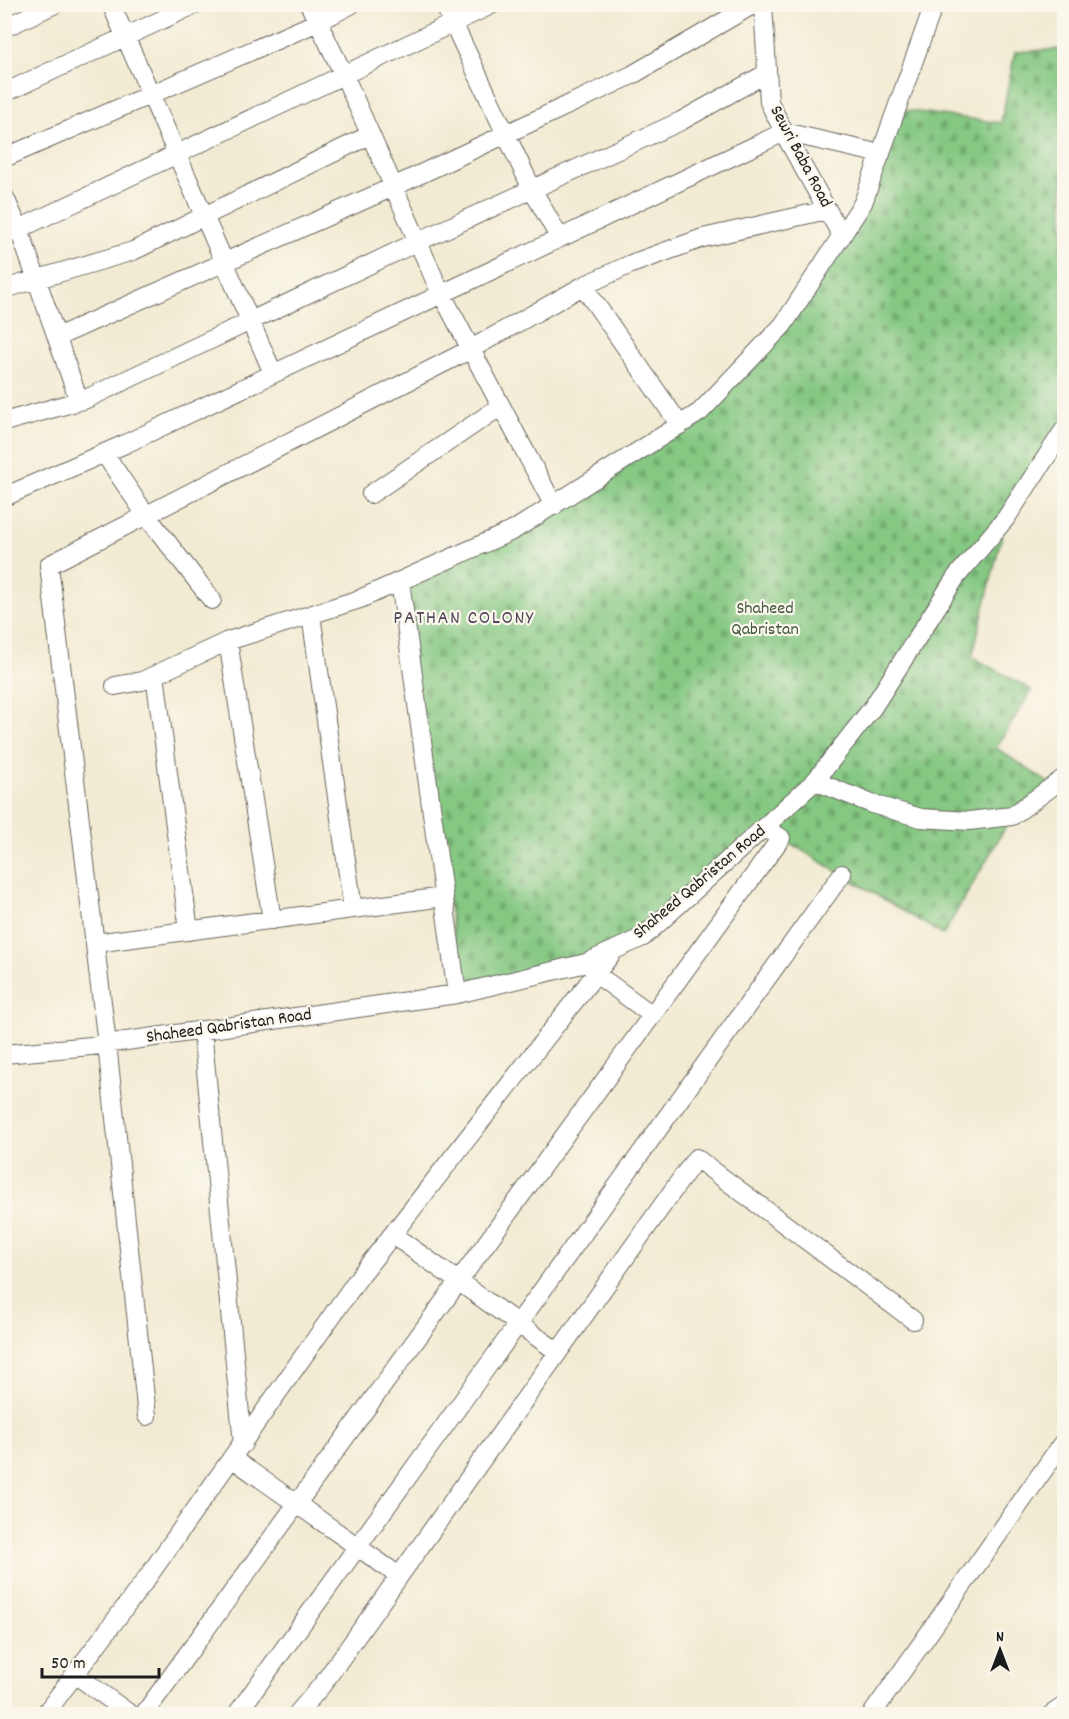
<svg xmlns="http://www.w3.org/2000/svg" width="1069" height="1719" font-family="Dekko,sans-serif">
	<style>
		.cemetery { fill: url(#cemetery-stones); stroke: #50724f; stroke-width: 1.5 }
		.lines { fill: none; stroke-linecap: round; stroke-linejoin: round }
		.minor-casing { stroke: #67645c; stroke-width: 20 }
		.minor { stroke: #fff; stroke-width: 18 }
		.labels { text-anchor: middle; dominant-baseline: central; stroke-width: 4.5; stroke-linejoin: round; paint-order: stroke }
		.street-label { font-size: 18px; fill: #1c1c1c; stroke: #fbf7ec }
		.park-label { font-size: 18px; fill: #415840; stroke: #fbf7ec }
		.neighbourhood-label { font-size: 20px; letter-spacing: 1.5px; fill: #51485b; stroke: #fbf7ec }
	</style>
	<defs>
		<pattern id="cemetery-stones" width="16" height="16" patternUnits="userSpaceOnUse" patternTransform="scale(1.5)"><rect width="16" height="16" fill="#85c882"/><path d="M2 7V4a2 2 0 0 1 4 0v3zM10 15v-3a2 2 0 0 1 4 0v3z" fill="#72ab70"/></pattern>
	</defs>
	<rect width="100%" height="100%" fill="#fbf7ec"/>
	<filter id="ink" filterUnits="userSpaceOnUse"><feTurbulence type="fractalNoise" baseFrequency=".0167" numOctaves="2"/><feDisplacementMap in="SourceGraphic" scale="12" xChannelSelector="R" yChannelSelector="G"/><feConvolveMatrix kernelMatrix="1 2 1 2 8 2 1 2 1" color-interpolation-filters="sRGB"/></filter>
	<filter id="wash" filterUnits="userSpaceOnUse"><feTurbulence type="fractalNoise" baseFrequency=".008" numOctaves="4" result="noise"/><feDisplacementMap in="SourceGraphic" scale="24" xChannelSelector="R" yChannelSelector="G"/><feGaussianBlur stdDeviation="1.35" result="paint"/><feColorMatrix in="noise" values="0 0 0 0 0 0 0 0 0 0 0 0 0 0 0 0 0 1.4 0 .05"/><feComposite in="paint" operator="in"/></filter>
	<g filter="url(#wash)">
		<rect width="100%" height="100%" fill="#f2ebd3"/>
		<path class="cemetery" d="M1063,49l1,381 -58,88 -34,139 60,33 -36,58 59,39 -43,29 -69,119 -178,-107 -122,109 -181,55 -61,-411 113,-51 186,-118 83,-87 80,-122 34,-94 104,14 14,-71z"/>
	</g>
	<g filter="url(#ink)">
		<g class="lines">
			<defs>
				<path id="minor" d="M111,4l162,369
					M309,4l35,71 94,212 116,219
					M444,4l88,185 27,48
					M763,4l6,98 21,42 52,92
					M4,28l51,-24
					M4,93l192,-89
					M4,158l314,-136 34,-18
					M4,196l15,33 60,172
					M4,233l15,-4 474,-225
					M583,286l97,139
					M4,289l129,-38 237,-116
					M57,337l336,-150 239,-112 122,-71
					M4,422l82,-23 331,-157 264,-121 86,-48
					M104,453l42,62 66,85
					M371,494l130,-88
					M4,497l121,-53 659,-312 97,22
					M400,581l57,413
					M311,615l42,294
					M228,641l44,279
					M155,675l34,256
					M115,686l27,-5 86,-40 132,-42 154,-69 186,-118 83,-87 80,-122 71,-199
					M815,781l57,23 49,14 48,3 43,-5 52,-38
					M95,943l349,-46
					M596,974l56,41
					M202,1030l41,414
					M4,1054l87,-8 366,-52 129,-31 57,-26 172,-156 58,-74 83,-130 50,-59 58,-88
					M393,1235l165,117
					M147,1416l-40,-372 -58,-479 422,-216 112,-63 48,-22 72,-26 124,-28
					M233,1459l166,117
					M76,1675l54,39
					M45,1714l102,-136 213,-302 252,-323
					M144,1714l637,-876 -16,-10
					M237,1714l605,-840
					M297,1714l25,-29 374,-527 217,162
					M872,1714l192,-273
					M1052,1714l12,-8"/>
			</defs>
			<use href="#minor" class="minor-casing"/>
			<use href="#minor" class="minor"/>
		</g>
	</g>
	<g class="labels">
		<g class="street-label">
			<text transform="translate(800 157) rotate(62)">Sewri Baba Road</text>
			<text transform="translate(700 883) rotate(-40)">Shaheed Qabristan Road</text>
			<text transform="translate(229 1027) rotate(-8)">Shaheed Qabristan Road</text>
		</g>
		<g class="park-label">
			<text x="765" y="609">Shaheed<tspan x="765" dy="21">Qabristan</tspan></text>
		</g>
		<g class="neighbourhood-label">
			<text x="464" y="619">PATHAN COLONY</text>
		</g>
	</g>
	<rect width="1069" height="1719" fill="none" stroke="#fbf7ec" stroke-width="24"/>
	<g transform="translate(1000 1650)" stroke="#fbf7ec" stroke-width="4.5" paint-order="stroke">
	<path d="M0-4.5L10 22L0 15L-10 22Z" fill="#1c1c1c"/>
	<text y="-9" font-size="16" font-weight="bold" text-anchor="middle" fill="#1c1c1c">N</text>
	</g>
	<path d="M42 1668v9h117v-9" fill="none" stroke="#1c1c1c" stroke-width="3"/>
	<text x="51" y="1668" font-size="18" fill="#1c1c1c" stroke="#fbf7ec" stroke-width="4.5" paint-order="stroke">50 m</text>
</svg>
